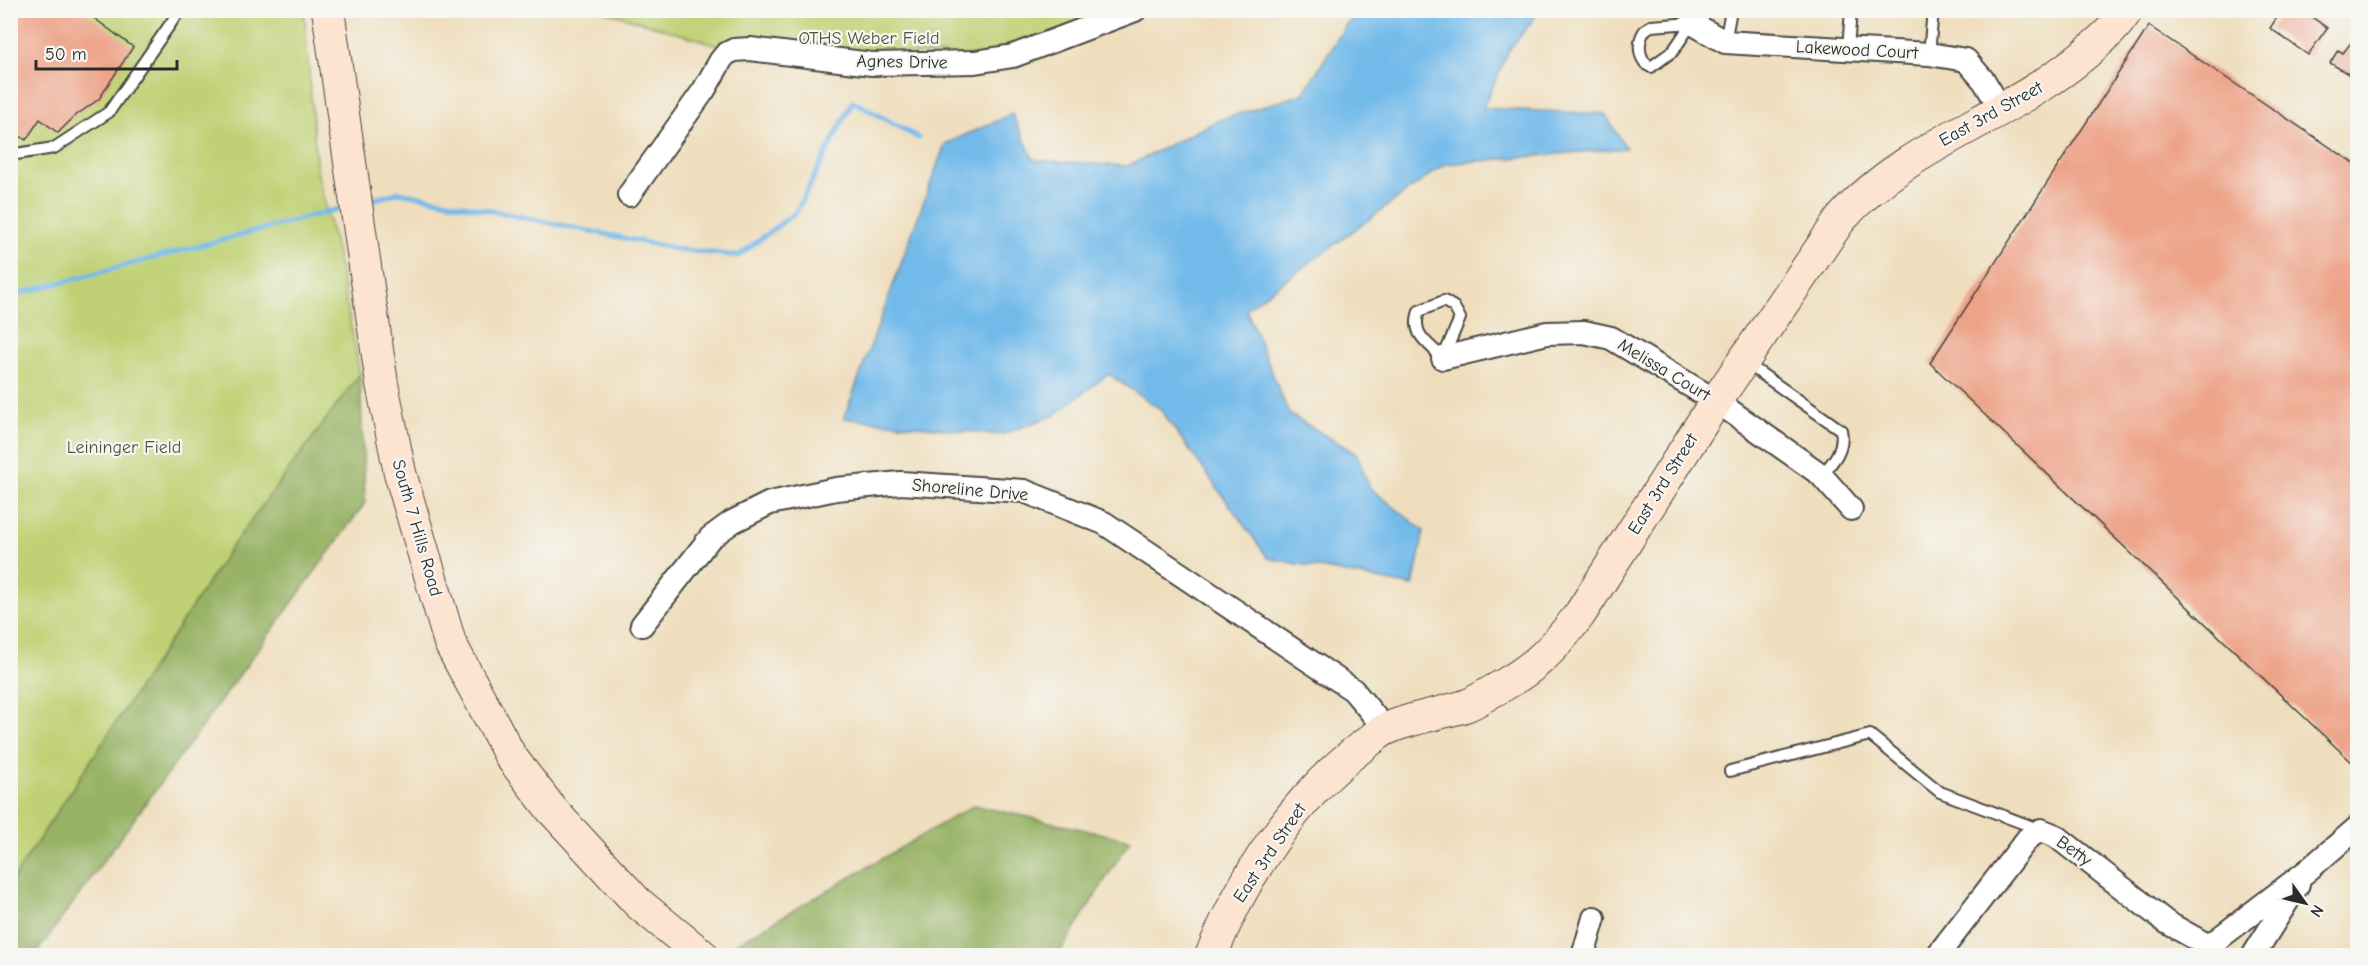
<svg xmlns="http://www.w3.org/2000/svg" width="2368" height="966" font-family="'Comic Neue',sans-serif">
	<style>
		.green { fill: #c0d174; stroke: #767e50; stroke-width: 1.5 }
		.forest { fill: #98b366; stroke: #626f48; stroke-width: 1.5 }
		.water { fill: #72baea; stroke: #4e728a; stroke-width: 1.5 }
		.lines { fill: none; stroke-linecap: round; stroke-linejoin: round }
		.stream { stroke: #72baea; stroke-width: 5 }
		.building { fill: #eda388 }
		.lane-casing { stroke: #484641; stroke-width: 14 }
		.street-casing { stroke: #484641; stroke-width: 26 }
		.secondary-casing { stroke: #484641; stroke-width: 34 }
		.lane { stroke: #fff; stroke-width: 10 }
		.street { stroke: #fff; stroke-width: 22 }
		.secondary { stroke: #fde4d1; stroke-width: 32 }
		.labels { text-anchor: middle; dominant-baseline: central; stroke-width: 4.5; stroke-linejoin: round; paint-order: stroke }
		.park-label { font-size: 18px; fill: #50543d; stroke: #f6f6f2 }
		.street-label { font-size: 18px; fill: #2b2b2b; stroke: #f6f6f2 }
	</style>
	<rect width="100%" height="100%" fill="#f6f6f2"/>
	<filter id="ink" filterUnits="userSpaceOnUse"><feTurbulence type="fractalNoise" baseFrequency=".0167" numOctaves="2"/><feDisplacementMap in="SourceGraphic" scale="12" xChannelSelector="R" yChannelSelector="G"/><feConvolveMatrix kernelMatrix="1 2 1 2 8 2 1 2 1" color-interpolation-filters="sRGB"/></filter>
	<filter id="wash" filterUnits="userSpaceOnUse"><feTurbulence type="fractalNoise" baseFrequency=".008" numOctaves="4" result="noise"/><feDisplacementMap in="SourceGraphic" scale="24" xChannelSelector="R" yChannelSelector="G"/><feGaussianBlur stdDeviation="1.35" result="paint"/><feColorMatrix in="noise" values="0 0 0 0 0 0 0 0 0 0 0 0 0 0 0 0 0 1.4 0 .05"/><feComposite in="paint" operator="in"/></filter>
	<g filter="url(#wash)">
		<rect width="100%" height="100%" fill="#efdebd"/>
		<path class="green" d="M11,11h293l13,160 20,83 23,120 -130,175 -219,333z
			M604,11h531l-122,45 -279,-6z"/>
		<path class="forest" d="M360,374l5,129 -330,452h-24v-73l219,-333z
			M974,805l156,35 -72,115 -343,1z"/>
		<path class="water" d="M1363,11h177l-31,39 -26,58 122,6 21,34 -181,16 -199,145 43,105 68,40 12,33 55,44 -11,55 -145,-28 -108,-149 -52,-35 -53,41 -54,20 -157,-17 101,-274 67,-30 22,46 94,6 91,-46 84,-26 44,-71z"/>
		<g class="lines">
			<path class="stream" d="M371,200l29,-8 277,57 61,7 58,-44 57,-111 66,37
				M10,296l328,-87"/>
		</g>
		<g id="blocks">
			<path class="building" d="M10,10h73l50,37 -34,52 -24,17 -17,17 -18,-14 -14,21 -16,-10z
				M2282,10h20l25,18 -19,27 -38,-27z
				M2149,26l209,140v602l-428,-405z
				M2350,44l8,5v31l-28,-17 8,-13 5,3z"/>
		</g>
	</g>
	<g filter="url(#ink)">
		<use href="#blocks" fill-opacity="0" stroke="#484641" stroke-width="1.5"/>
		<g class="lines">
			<defs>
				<path id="lane" d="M1692,23l-19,28 -22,16c-15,-6 -15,-35 0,-41z
					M1725,42l6,-32
					M1848,49l3,-39
					M1929,54l4,-44
					M10,155l44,-7 55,-36 71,-102
					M1444,301l10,6 6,11 -17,40c-16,-16 -32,-23 -24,-47z
					M1746,363l95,67c4,19 -8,32 -20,46
					M1730,771l140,-36 70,57 101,38"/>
				<path id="street" d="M1692,23l33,19 204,12 37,6 18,21 17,28
					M629,195l75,-105 17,-30 5,-6 8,-4 16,-1 122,15 103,-2 38,-6 122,-46
					M1443,358l104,-25 37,-1 27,6 105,63 104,73 31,35
					M642,625l68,-87 22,-16 38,-19 66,-14 65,-6 123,8 80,32 249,167 33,40
					M1583,956l11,-38
					M1937,956l91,-118 13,-8 15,6 110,86 43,24
					M2202,956l7,-10 98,-75 51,-44
					M2253,956l45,-72"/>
				<path id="secondary" d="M328,10l54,374 18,89 50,170 61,114 41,53 86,93 65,53
					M1211,956c31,-78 85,-161 153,-211 7,-5 14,-12 22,-16 24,-11 53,-15 79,-23 9,-3 19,-10 28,-15 41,-22 59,-40 87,-77l136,-213 124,-181c67,-77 170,-102 246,-167 16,-14 30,-25 41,-43"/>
			</defs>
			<use href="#lane" class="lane-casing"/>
			<use href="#street" class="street-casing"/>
			<use href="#secondary" class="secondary-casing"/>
			<use href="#lane" class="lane"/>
			<use href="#street" class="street"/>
			<use href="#secondary" class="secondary"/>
		</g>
	</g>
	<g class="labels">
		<g class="park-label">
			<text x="869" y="38">OTHS Weber Field</text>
			<text x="124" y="447">Leininger Field</text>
		</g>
		<g class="street-label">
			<text transform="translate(1857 50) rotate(3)">Lakewood Court</text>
			<text transform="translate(902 62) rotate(1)">Agnes Drive</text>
			<text transform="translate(1991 114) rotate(-29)">East 3rd Street</text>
			<text transform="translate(1664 370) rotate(31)">Melissa Court</text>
			<text transform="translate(1663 484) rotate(-58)">East 3rd Street</text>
			<text transform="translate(970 490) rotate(5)">Shoreline Drive</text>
			<text transform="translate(417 528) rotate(74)">South 7 Hills Road</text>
			<text transform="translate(2074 851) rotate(36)">Betty</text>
			<text transform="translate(1270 853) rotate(-56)">East 3rd Street</text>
		</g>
	</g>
	<rect width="2368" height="966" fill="none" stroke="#f6f6f2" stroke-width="36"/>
	<g transform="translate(2305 903) rotate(124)" stroke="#f6f6f2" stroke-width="4.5" paint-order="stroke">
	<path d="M0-4.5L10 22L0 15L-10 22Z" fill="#2b2b2b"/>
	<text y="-9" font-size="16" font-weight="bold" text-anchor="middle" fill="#2b2b2b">N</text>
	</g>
	<path d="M36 60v9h141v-9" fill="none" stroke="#2b2b2b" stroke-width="3"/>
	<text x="45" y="60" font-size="18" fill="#2b2b2b" stroke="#f6f6f2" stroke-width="4.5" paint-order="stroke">50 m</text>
</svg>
